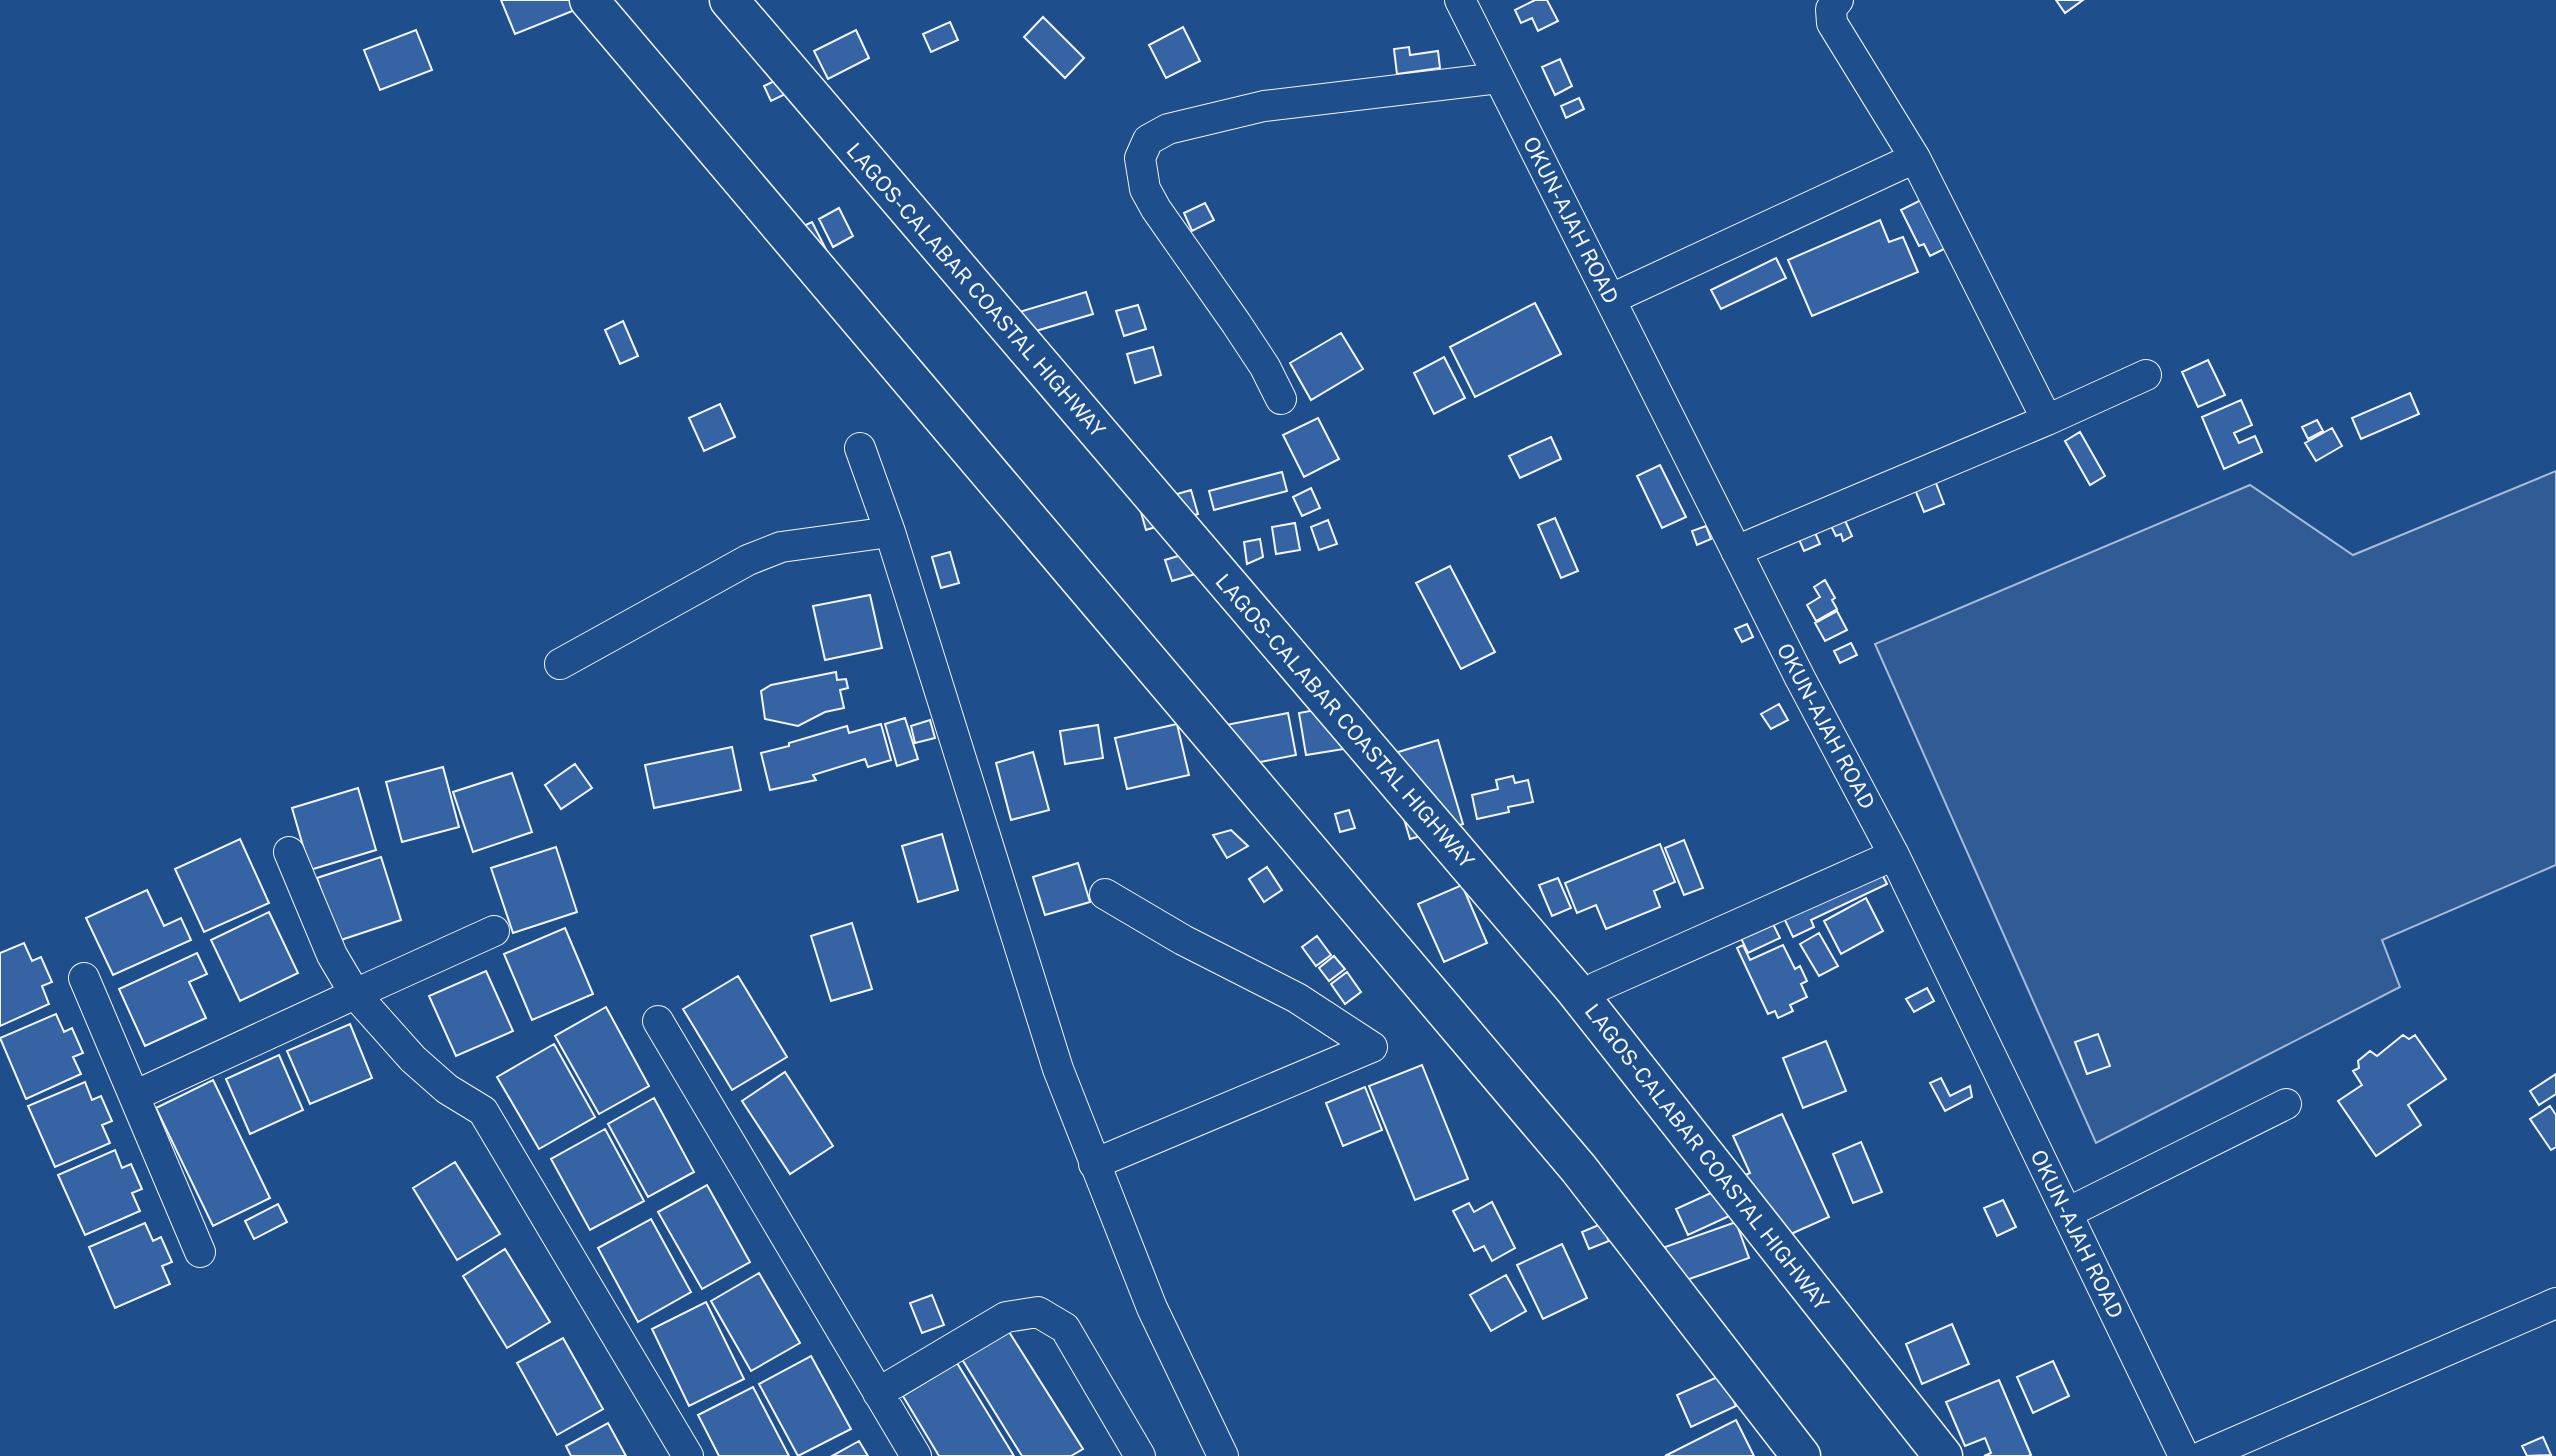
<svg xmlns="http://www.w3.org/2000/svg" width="2556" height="1456" font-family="'Public Sans',sans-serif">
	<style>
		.green { fill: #305b95; stroke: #a8bbd7; stroke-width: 2 }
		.building { fill: #3563a3; stroke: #f2f6ff; stroke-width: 2 }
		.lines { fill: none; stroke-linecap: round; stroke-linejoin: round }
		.minor-casing { stroke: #f2f6ff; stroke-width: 32 }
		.highway-casing { stroke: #f2f6ff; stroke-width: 41 }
		.minor { stroke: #1f4e8c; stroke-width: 30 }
		.highway { stroke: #1f4e8c; stroke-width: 38 }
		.labels { text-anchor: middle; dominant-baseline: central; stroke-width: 5; stroke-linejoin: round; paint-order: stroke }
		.street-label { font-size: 21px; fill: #f2f6ff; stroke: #1f4e8c }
	</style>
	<rect width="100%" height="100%" fill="#1f4e8c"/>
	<path class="green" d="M2556,471v394l-174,75 18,47 -304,156 -221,-499 375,-159 103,70z"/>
	<path class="building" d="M501,0h93l1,2 -80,32z
		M1535,0h12l11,21 -20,10 -6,-13 -11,5 -6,-13z
		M2056,0h27l-18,13z
		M1043,17l41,41 -19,20 -41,-41z
		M950,22l8,18 -27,12 -8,-18z
		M1183,27l17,34 -34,17 -17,-33z
		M416,30l16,40 -52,20 -16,-40z
		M856,30l13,28 -41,21 -14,-28z
		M1409,47l1,8 28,-4 2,17 -43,6 -3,-25z
		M1560,59l12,27 -17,9 -13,-28z
		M793,72l7,15 -29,14 -7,-15z
		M1579,98l5,11 -18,9 -5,-12z
		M1921,200l25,48 -16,8 -6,-12 -5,2 -18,-36z
		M1205,203l9,17 -22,11 -8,-18z
		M839,208l14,28 -20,11 -14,-28z
		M1880,220l9,22 14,-5 15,35 -106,44 -24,-56z
		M812,222l22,43 -37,-36z
		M1776,258l10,20 -65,31 -10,-19z
		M1086,292l7,22 -91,27 -6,-22z
		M1535,303l26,51 -86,43 -25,-50z
		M1138,305l8,24 -22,7 -8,-25z
		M623,321l15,35 -18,8 -15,-34z
		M1341,333l22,36 -52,31 -21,-37z
		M1153,347l8,28 -26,8 -8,-29z
		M1444,357l21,41 -31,16 -20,-41z
		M2208,360l17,35 -27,12 -16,-35z
		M2410,393l9,21 -58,25 -9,-21z
		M2241,400l11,25 -18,8 5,10 16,-7 7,16 -38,17 -22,-52z
		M720,404l15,33 -31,14 -15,-33z
		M1318,418l21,41 -35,18 -21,-42z
		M2317,420l6,11 -15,8 -6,-12z
		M2332,428l10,18 -26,15 -11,-18z
		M2080,432l25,44 -15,9 -25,-44z
		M1551,437l10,22 -41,19 -11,-22z
		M1660,465l26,52 -24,11 -25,-52z
		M1282,472l5,19 -73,19 -5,-19z
		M1934,478l10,26 -20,8 -10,-25z
		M1311,488l9,20 -18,8 -9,-19z
		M1191,490l7,24 -52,16 -7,-25z
		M1843,516l9,20 -9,5 -2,-7 -5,2 -7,-14z
		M1555,518l23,53 -17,7 -23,-53z
		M1328,520l9,24 -18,6 -8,-23z
		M1295,523l5,27 -24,4 -4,-27z
		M1706,526l5,13 -14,6 -5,-14z
		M1813,528l7,16 -16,7 -7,-16z
		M1260,539l3,18 -16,7 -3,-22z
		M1205,548l7,21 -40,12 -7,-21z
		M950,552l9,31 -18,5 -9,-31z
		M1450,566l45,86 -34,17 -45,-86z
		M1825,580l10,18 -3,2 5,9 -21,12 -9,-16 13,-8 -6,-10z
		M870,595l12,53 -57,12 -12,-54z
		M1837,611l10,19 -22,11 -10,-18z
		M1747,624l6,13 -11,5 -7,-13z
		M1851,643l6,12 -17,8 -6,-12z
		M836,672l1,8 9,-1 2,9 -8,2 4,18 -19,4 -27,14 -33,-7 -4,-28 10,-6z
		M1779,704l9,16 -17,9 -10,-15z
		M1343,705l7,43 -44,7 -7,-42z
		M1288,713l8,42 -67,13 -8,-42z
		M905,718l13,41 -21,7 -12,-42z
		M930,720l5,18 -20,5 -4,-17z
		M881,724l10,36 -23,7 -3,-8 -52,16 3,5 -46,10 -9,-37 28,-7v-3l58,-17 2,7z
		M1177,724l12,51 -62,14 -12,-51z
		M1098,725l5,33 -38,6 -5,-33z
		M1438,740l25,84 -53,15 -25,-83z
		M732,747l9,43 -87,18 -9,-43z
		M1033,752l16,58 -38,10 -15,-57z
		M575,764l17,24 -31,21 -16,-24z
		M443,767l16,60 -57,15 -16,-60z
		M512,773l20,59 -59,20 -20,-60z
		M1513,776l2,7 13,-3 5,22 -25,5 1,5 -32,7 -5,-24 26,-6 -2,-9z
		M358,788l18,62 -66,20 -18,-62z
		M1349,810l6,18 -15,4 -5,-18z
		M1231,830l17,16 -21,12 -14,-23z
		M942,834l16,56 -40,12 -16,-56z
		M240,839l29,64 -65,29 -29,-63z
		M1684,840l19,48 -19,7 -19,-47z
		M1660,844l15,38 -21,9 6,16 -54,22 -10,-24 -19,8 -12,-30z
		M556,847l21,65 -64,21 -22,-65z
		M381,857l20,63 -63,21 -21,-63z
		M1078,863l12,39 -45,13 -12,-38z
		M1267,867l15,23 -18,12 -15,-23z
		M1879,868l8,16 -76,36 3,7 -21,10 -11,-23z
		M1558,878l13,30 -19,8 -13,-31z
		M1462,885l25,58 -43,19 -26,-58z
		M147,890l17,36 17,-8 10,22 -78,35 -27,-57z
		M1866,898l17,33 -42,23 -17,-33z
		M269,912l29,61 -58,28 -29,-61z
		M1771,920l9,18 -32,15 -9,-19z
		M852,923l20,66 -41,12 -20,-65z
		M565,928l28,66 -61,26 -28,-66z
		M1819,933l19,33 -19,10 -19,-32z
		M1317,936l14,19 -15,11 -14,-19z
		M24,943l8,18 9,-4 11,25 -10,4 7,18 -49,22v-73z
		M1743,945l7,15 33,-15 12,24 5,-3 7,15 -6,3 6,13 -17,8 3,6 -15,7 -3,-7 -7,3 -31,-66z
		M197,953l10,21 -18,8 17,36 -61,28 -26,-57z
		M1334,956l11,13 -16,12 -10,-13z
		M486,971l27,60 -57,25 -27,-60z
		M1347,972l14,20 -16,12 -14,-20z
		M738,976l49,81 -55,33 -49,-81z
		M1927,988l7,13 -20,11 -8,-13z
		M606,1007l43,79 -50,28 -44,-78z
		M56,1014l8,18 8,-4 11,25 -10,4 8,17 -55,25 -26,-61z
		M350,1024l22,54 -62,26 -23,-53z
		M2098,1034l12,32 -23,8 -12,-32z
		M2403,1035l6,4 6,-4 31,44 -38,26 13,20 -45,31 -38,-55 24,-16 -9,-14 6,-3 -1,-7 12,-10 7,5z
		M1826,1041l20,50 -43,17 -20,-50z
		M554,1044l41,73 -56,32 -42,-72z
		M279,1055l24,55 -53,24 -24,-55z
		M1422,1065l46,114 -53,21 -46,-114z
		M785,1072l48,74 -43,28 -48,-73z
		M2556,1074v20l-17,11 -9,-14z
		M1941,1078l9,18 20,-10 2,11 -27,14 -15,-28z
		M213,1080l57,118 -57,28 -57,-118z
		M85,1082l7,18 9,-4 11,25 -10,4 8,18 -55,24 -27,-61z
		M1365,1087l17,43 -39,16 -17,-43z
		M654,1098l40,74 -46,25 -40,-73z
		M2550,1106l6,9v32l-5,3 -21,-31z
		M1782,1114l47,103 -47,21 -50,-57 18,-8 -17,-37z
		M605,1129l39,72 -54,29 -39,-71z
		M1861,1142l21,50 -29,11 -20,-49z
		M115,1150l7,18 9,-4 11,25 -10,4 8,18 -55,24 -27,-60z
		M455,1162l45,72 -43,26 -44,-72z
		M707,1185l43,77 -48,27 -44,-77z
		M1726,1186l12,26 -50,23 -12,-26z
		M2003,1200l13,27 -19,9 -13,-28z
		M1492,1202l23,46 -23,13 -8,-15 -10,5 -21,-40 16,-8 5,9z
		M278,1204l9,18 -33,17 -9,-18z
		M651,1219l40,73 -53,30 -40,-74z
		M1736,1222l13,36 -71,25 -13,-36z
		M145,1223l8,18 8,-4 11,25 -10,4 8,18 -55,24 -26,-61z
		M1601,1224l8,17 -20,8 -7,-17z
		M1562,1244l25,54 -44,21 -26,-54z
		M505,1249l45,73 -43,26 -44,-72z
		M759,1273l41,70 -49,28 -40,-70z
		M1506,1275l20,36 -35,20 -21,-36z
		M932,1295l12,30 -22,8 -12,-30z
		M706,1302l38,77 -55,27 -37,-77z
		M1952,1324l17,40 -47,20 -16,-40z
		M1006,1327l77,122 -12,7h-49l-62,-100z
		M563,1338l40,71 -46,26 -40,-72z
		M811,1356l40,73 -53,27 -39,-72z
		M2053,1361l16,35 -36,17 -16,-36z
		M957,1363l57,93h-75l-36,-60z
		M1722,1375l14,31 -45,21 -14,-32z
		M1999,1380l32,75 -3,1h-44l7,-3 -6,-15 -20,8 -19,-44z
		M753,1387l36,69h-70l-21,-41z
		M1736,1420l18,36h-89z
		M608,1423l18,33h-55l-5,-10z
		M2543,1437l8,18 -24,1 -5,-10z
		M859,1441l9,15h-36z"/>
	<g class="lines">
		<defs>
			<path id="minor" d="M1460,0l340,678 94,177 290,601
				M1838,0l-7,9 1,14 83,135 132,262
				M1611,299l304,-141
				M1281,399l-16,-32 -29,-44 -80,-114 -11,-20 -5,-31 8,-18 20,-11 96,-23 235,-28
				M860,448l30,84
				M1736,551l311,-131 99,-45
				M560,664l188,-104 33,-13 109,-15 168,537 94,239 71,148
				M289,852l43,103 23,39 139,-63
				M1105,894l78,46 114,58 75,49
				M84,978l50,118
				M1597,987l297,-132
				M658,1021l258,435
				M1094,1164l278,-117
				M2067,1213l219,-109
				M200,1252l-66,-156 221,-102 58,65 34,30 36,22 205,345
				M878,1393l128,-76 32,-5 27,16 75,128
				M2203,1456l353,-153"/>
			<path id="highway" d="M589,0l990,1169 222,287
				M729,0l846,990 368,466"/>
		</defs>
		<use href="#minor" class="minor-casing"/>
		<use href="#highway" class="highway-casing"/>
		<use href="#minor" class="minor"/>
		<use href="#highway" class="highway"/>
	</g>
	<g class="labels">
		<g class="street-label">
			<text transform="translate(1571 220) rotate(63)">OKUN-AJAH ROAD</text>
			<text transform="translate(976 290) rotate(49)">LAGOS-CALABAR COASTAL HIGHWAY</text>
			<text transform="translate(1345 721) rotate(49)">LAGOS-CALABAR COASTAL HIGHWAY</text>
			<text transform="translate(1826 726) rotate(62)">OKUN-AJAH ROAD</text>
			<text transform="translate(1707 1157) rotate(52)">LAGOS-CALABAR COASTAL HIGHWAY</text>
			<text transform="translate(2077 1234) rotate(64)">OKUN-AJAH ROAD</text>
		</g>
	</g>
</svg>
